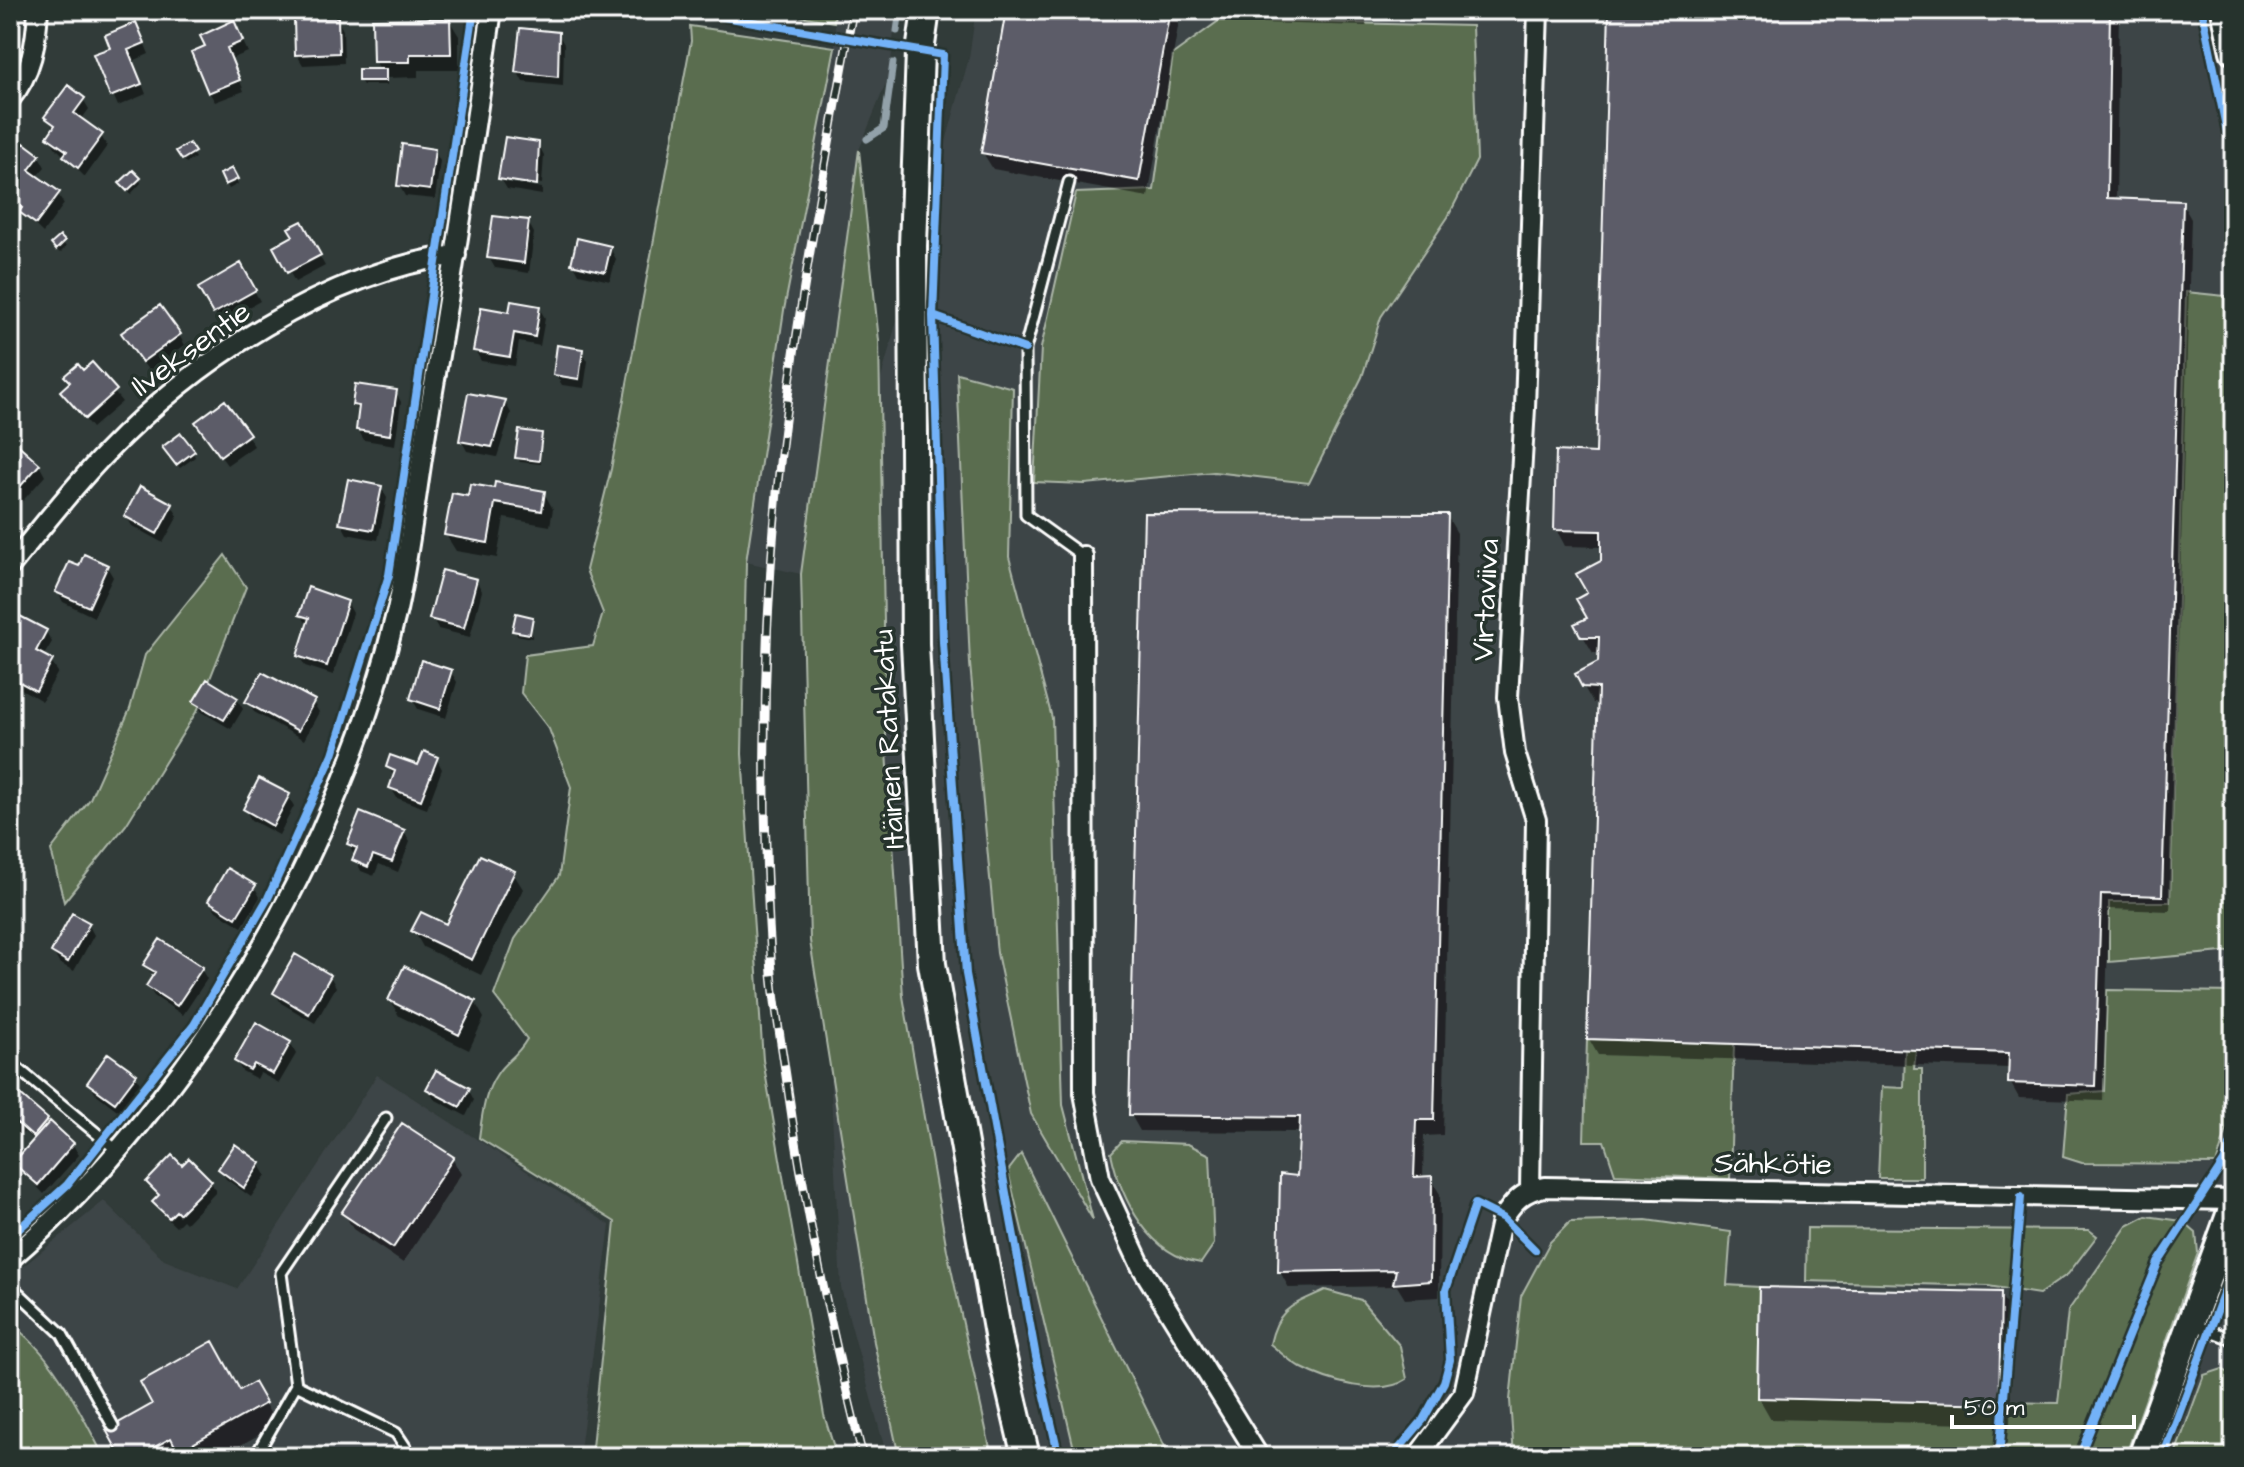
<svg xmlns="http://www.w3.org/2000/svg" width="2244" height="1467" font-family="'Architects Daughter',sans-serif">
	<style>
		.built { fill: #3e4547 }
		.green { fill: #5a6d50; stroke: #acb6a8; stroke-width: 2 }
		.shadow { fill: #0007 }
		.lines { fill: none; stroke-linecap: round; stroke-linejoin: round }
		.stream { stroke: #92a1a9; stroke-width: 7 }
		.building { fill: #5c5c68; stroke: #fff; stroke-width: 2 }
		.lane-casing { stroke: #fff; stroke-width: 15 }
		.street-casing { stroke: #fff; stroke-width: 24 }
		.secondary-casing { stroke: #fff; stroke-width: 32 }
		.lane { stroke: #26332d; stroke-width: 9 }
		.street { stroke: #26332d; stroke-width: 18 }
		.secondary { stroke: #26332d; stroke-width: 26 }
		.rail-casing { stroke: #fff; stroke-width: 9 }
		.rail { stroke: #26332d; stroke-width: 6; stroke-dasharray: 18; stroke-linecap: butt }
		.cycleway-casing { stroke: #26332d; stroke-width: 13 }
		.cycleway { stroke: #73b2f8; stroke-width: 8 }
		.labels { text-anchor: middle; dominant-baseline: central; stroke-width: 7; stroke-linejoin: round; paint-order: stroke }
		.street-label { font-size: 30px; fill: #fff; stroke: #26332d }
	</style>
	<rect width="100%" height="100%" fill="#313b39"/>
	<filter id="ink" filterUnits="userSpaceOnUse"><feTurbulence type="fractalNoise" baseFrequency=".0125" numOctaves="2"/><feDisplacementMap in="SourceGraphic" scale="16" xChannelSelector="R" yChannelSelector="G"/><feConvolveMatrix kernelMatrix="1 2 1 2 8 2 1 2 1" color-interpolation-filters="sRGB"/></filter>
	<g filter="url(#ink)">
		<path class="built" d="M835,10h61l-6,63 -31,77 -58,424 -55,-12 38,-252 51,-263z
			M976,10h1258v1447h-1347l-46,-169 -33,-643 161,-587z
			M377,1075l233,150 -31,232h-532l-37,-63v-117l94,-76 60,59 73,29z"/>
		<path class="green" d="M797,10h38l-1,12 -34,-6z
			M1220,20l252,6 5,134 -29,57 -67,100 -19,60 -53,106 -95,-11 -129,12 -51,-2 7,-134 35,-155 78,-3 19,-136z
			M690,26l145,21 -51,263 -38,252 -4,192 21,306 61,355 13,42h-246l24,-235 -136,-84c3,-22 5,-45 18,-64 8,-13 19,-16 30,-35l-33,-44 21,-56 44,-63 12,-89 -22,-58 -28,-36 4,-38 68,-9 10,-33 -17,-43 25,-101 80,-428z
			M859,150l20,191 7,395 17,260 44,254 45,207h-93l-25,-115 -64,-401 -9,-367z
			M2186,292l48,5v654l-125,11v-60h61z
			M957,373l56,15 -4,169 43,161 11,387 30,115 -62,-106 -34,-161 -27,-289z
			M225,555l21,32 -48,122 -72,116 -62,77 -13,-52 39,-51 40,-90 15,-54z
			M2107,990l127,2v115l-18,57 -134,-1 -19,-6 5,-63 36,-3z
			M1587,1039l147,5 -4,135 -115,-5 -11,-33h-20z
			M1905,1049l11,1 -2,19h8v109h-44l4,-91 22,1z
			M1122,1141l66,3 22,11 4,89 -13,19c-52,-7 -80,-64 -90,-110z
			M1021,1154l149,303h-94l-68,-286z
			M2146,1216l36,5 14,12 2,20 -73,204h-611l-4,-57 11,-104 29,-54 20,-20 76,-2 85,12 -4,53 32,2 -2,111 301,5 10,-92 59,-85z
			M1807,1228l282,2 8,6 -29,38 -29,20 -51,-8 -182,-5z
			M1325,1290l36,10 39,46 7,33c-27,19 -80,2 -107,-12 -11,-6 -21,-16 -30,-23 8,-37 23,-39 55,-54z
			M10,1324c42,27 71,89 94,133h-94z
			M2222,1369l12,7v81h-60l30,-82z"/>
		<path class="shadow" d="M1008,10h173l-33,187 -155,-28 -10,-16z
			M1222,10h145l-1,16 -137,-4z
			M1611,10h508l-3,190 66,3 9,16 -21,692 -61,-2 -6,192 -84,-3 -9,-16v-14l-412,-13 -9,-16 10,-336h-6l-16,-28 23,-11v-11h-7l-10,-17 7,-17v-26l13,-30v-16l-38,-1 -9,-17 42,-74z
			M337,19l6,11 1,33 -41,2 -6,-10z
			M449,20l10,16v34h-41v7l-31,1v7h-24l-3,-4 21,-10 -6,-10z
			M239,33l9,19 -17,7 13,32 -29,11 -6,-10 -2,-45z
			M558,34l6,10 -1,42 -40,-4 -6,-11z
			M141,35l8,19 -16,7 13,33 -28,12 -22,-50z
			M83,99l6,10 -8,11 20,16 6,10 -22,31 -30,-30 -6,-10 6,-8 -8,-11z
			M538,144l6,11 -2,29 -37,-6v4l37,6v7l-35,-6 -6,-10z
			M188,146l7,12 -9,5 -7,-11z
			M434,151l6,10 -5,38 -30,-3 -6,-11z
			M39,156l6,11 -9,10 22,17 6,10 -21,29 -33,-31v-37z
			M232,170l6,14 -9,5 -7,-14z
			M139,179l2,4 -10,11 -7,-6z
			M528,222l6,11 -5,40 -34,-5 -6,-10z
			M301,223l24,43 -30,16 -19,-35 19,-11z
			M60,238l6,9 -6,6 -4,-4z
			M610,248l6,11 -6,22 -31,-7 -6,-11z
			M240,266l20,35 -39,22 -20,-35z
			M539,308l6,10 -5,28 -21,-4 -4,24 -34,-5 -6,-11 36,-36z
			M179,335l6,10 -36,26 -20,-27z
			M582,351l6,10 -4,27 -22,-3 -6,-10z
			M92,365l30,37 -30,26 -30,-37 9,-7 -4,-7 16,-4z
			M395,391l6,11 -6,43 -31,-5 -6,-10 2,-16 -6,-9z
			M505,402l6,11 -14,44 -30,-6 -6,-11z
			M203,432l45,4 6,10 -27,19z
			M541,435v29l-21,-2 -3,-5z
			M14,444l25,21 6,11 -27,30 -8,-6v-52z
			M167,452h26l2,5 -15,11z
			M381,487l6,11 -9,42 -31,-6 -6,-11z
			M544,493l9,16 -3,17 -46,-8 -7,40 -41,-7 -10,-16 24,-37z
			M172,506l6,10 -15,27 -31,-17 -6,-10z
			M1447,516l10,17 -14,602 -19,1 -1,42h7l10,16 -1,103 -34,2 -8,-13 -108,2 -9,-16 19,-94 2,-46 -161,-1 -9,-16z
			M107,567l6,10 -19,40 -31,-15 -6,-11 23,-22z
			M476,580l6,11 -12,46 -32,-8 -6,-10z
			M347,602l6,11 -20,62 -28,-9 -6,-10 8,-31 -6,-11z
			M532,619v19l-15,-3 -2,-5z
			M10,630l36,2 6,10 -9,15 8,5 7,10 -16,29 -26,-15 -6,-10 7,-14 -7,-4z
			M451,672l6,10 -11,36 -28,-9 -6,-10z
			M237,699l6,10 -12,20 -29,-17 -6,-10z
			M248,702h65l6,10 -15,28 -50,-28z
			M436,758l6,11 -15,40 -30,-11 -6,-10 4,-10 -7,-11 31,1z
			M288,796l6,10 -15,29 -28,-15 -6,-11z
			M404,832l6,10 -12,30 -19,-8 -5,12 -13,-5 -12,-27z
			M513,873l10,16 -42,86 -58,-28 -9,-16 33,-5z
			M254,886l6,11 -18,30 -26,-16 -6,-10z
			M88,924l6,11 -20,36 -15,-8 -6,-11z
			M145,965l56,4 6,10 -24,36 -29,-19 -6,-10 6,-9z
			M330,976l6,11 -21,36 -34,-20 -6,-10z
			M390,1000l85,2 9,16 -15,32 -70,-34z
			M290,1043l6,11 -17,29 -19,-10 -3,6 -15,-8 -6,-10z
			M135,1075l6,10 -20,28 -26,-20 -6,-10z
			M10,1089l63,56 6,10 -35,39 -29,-30 20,-23 -11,-9 -14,15z
			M428,1089h40l6,11 -8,16 -32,-17z
			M452,1158l9,16 -58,89 -50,-34 -9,-16z
			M260,1165l6,10 -15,22 -25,-18 -6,-10z
			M182,1168l29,14 5,10 -30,31 -3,-3 -7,7 -15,-14 -6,-11 4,-4 -11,-15z
			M2000,1294l13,22 -3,109 -239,-6 -12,-21z
			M254,1385l23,40 -58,32h-96z"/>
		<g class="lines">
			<path class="stream" d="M897,31l3,-21
				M867,139l17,-11 9,-65"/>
		</g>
		<path class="building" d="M1006,10h164l-31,171 -158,-28z
			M1609,10h501l-3,188 76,3 -21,695 -61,-2 -6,192 -87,-3 1,-30 -422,-14 11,-351 -16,-1 -7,-13 23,-12 1,-25h-18l-7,-13 13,-6 -11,-19 11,-6 -11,-19 25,-13v-30l-47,-1 2,-79 40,2z
			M338,17l1,36 -44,2 -1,-36z
			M450,18l1,36h-41v8h-37l-1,-43z
			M234,20l9,21 -16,7 13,32 -32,13 -17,-41 14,-6 -5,-10z
			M136,22l9,21 -17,7 14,34 -32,13 -17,-43 17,-6 -5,-13z
			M520,28l39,4 -1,45 -43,-5z
			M358,69h28v12h-28z
			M68,85l17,13 -11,15 29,21 -25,34 -15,-12 4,-5 -20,-14 8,-12 -11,-8z
			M505,137l34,5 -2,43 -39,-6z
			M24,143l16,12 -11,15 31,22 -24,32 -17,-12 3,-4 -12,-9v-38z
			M189,143l6,9 -13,8 -6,-9z
			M402,144l33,5 -5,41 -33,-4z
			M232,168l6,11 -13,6 -5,-11z
			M133,170l8,8 -14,13 -8,-8z
			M493,216l36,4 -5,43 -37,-5z
			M302,221l19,34 -34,18 -14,-26 20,-11 -5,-8z
			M60,236l5,5 -9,9 -5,-6z
			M577,238l34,8 -6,26 -34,-8z
			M241,263l15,27 -43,24 -15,-26z
			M511,301l29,5 -5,31 -21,-4 -4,24 -37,-6 8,-44 28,5z
			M160,305l21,29 -39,28 -21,-29z
			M557,345l26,4 -4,30 -26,-4z
			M92,362l25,28 -32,29 -25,-28 10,-9 -6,-6 14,-12 5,6z
			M355,384l42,6 -7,45 -34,-5 3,-24 -7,-1z
			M468,393l38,7 -14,47 -33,-6z
			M225,400l25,34 -30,22 -25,-34z
			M519,430l23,3 -3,28 -24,-3z
			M181,433l14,18 -19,14 -14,-18z
			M14,441l26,23 -29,33 -1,-52z
			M348,479l34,7 -9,44 -34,-6z
			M495,482l50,9 -3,20 -47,-8 -7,40 -44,-8 8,-42 16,3 2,-12 24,4z
			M140,486l33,18 -16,30 -33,-18z
			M1144,513l304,1 -14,606h-18l-2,57 18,-1 -1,105 -38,3 3,-14 -118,2 2,-98 17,2 3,-59 -171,-2z
			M84,554l24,11 -19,42 -34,-15 14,-30 10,4z
			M442,570l35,9 -13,49 -35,-9z
			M308,587l40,14 -21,65 -30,-10 12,-38 -10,-3z
			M516,613l17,4 -3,17 -18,-3z
			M16,614l31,16 -11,21 17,9 -17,31 -26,-14 8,-20 -8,-4v-27z
			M421,660l31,10 -12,39 -30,-10z
			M262,672l53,28 -17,31 -53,-29z
			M207,679l31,19 -14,22 -31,-18z
			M424,751l14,6 -17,43 -32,-12 6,-17 -9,-4 4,-12 28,10z
			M259,778l31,16 -17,32 -30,-17z
			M360,812l45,18 -13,32 -19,-7 -5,12 -16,-7 5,-12 -10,-4z
			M480,855l35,16 -43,89 -61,-29 10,-19 25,12z
			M227,868l29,17 -20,33 -28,-17z
			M72,913l18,10 -22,39 -17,-10z
			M160,939l43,28 -26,39 -31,-20 9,-14 -12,-7z
			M295,954l36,21 -22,39 -36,-21z
			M404,966l72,35 -17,34 -71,-35z
			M256,1022l35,20 -18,32 -19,-10 -4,6 -16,-9z
			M108,1053l29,21 -22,29 -28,-20z
			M436,1070l34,18 -10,19 -34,-18z
			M10,1086l38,33 -15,18 -16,-14 -7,8z
			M50,1121l24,22 -36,42 -25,-22z
			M402,1123l52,34 -61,91 -52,-35z
			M235,1144l26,19 -17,25 -26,-19z
			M172,1155l10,10 7,-7 23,23 -33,33 -3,-3 -7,7 -17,-16 7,-7 -13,-13z
			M1759,1287l242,5 -2,112 -242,-6z
			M213,1341l27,49 14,-8 12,21 -88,49 -7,-14 -35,19h-15l-15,-27 46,-26 -12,-22z"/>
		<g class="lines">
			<defs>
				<path id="lane" d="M1069,182l-44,167 1,166 57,41
					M10,1062l108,89
					M10,1285l52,49 51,92
					M2192,1324l42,16
					M296,1385l100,48 16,24
					M255,1457l41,-72 -15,-112 105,-155"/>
				<path id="street" d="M10,99c22,-26 26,-56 28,-89
					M1083,556l1,537 16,85 41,88 118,191
					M10,566c31,-38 61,-77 95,-112 89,-93 222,-182 351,-199
					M1530,1190l6,-370 -21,-67 -7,-56 17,-289 13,-398
					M10,1259c184,-159 332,-412 387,-649 13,-60 20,-123 30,-184 24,-138 45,-277 65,-416
					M1417,1457l47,-64 37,-172c12,-19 21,-30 44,-34l689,13"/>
				<path id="secondary" d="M926,10l-6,42 -7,194 2,398 17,320 68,382 26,111
					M2225,10l9,41
					M2142,1457l92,-253"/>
			</defs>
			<use href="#lane" class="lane-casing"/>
			<use href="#street" class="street-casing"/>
			<use href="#secondary" class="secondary-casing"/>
			<use href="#lane" class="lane"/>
			<use href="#street" class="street"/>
			<use href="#secondary" class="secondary"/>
			<defs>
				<path id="rail" d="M853,10c-28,156 -59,314 -75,472 -16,162 -17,329 -6,492 3,34 9,68 14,102 18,131 45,253 77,381"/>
			</defs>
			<use href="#rail" class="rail-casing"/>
			<use href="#rail" class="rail"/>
			<defs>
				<path id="cycleway" d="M684,10l259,45 -10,261 92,33
					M2202,10l32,156
					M933,316l10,326 23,332 70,383 23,100
					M10,1237l57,-52 127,-160 74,-127 65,-144 56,-179 85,-565
					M1392,1457l31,-37 21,-38 6,-22 -4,-70 29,-86 28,14 32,32
					M1999,1457l22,-260
					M2079,1457l79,-194 66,-101 10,-26
					M2163,1457l71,-192"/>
			</defs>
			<use href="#cycleway" class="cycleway-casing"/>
			<use href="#cycleway" class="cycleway"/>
		</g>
	</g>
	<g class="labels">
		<g class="street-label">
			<text transform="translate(191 349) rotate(-36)">Ilveksentie</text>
			<text transform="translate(1486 600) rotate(-87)">Virtaviiva</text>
			<text transform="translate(889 739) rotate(-93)">Itäinen Ratakatu</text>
			<text transform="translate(1773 1164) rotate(1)">Sähkötie</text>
		</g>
	</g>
	<rect width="2244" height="1467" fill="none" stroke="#26332d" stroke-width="40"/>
	<rect x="20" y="20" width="2204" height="1427" fill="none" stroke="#fff" stroke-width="3" filter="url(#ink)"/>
	<path d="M1952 1415v12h182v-12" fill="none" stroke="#ffffff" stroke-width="4"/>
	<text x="1964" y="1415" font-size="24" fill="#ffffff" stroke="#26332d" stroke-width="6" paint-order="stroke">50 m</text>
</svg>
